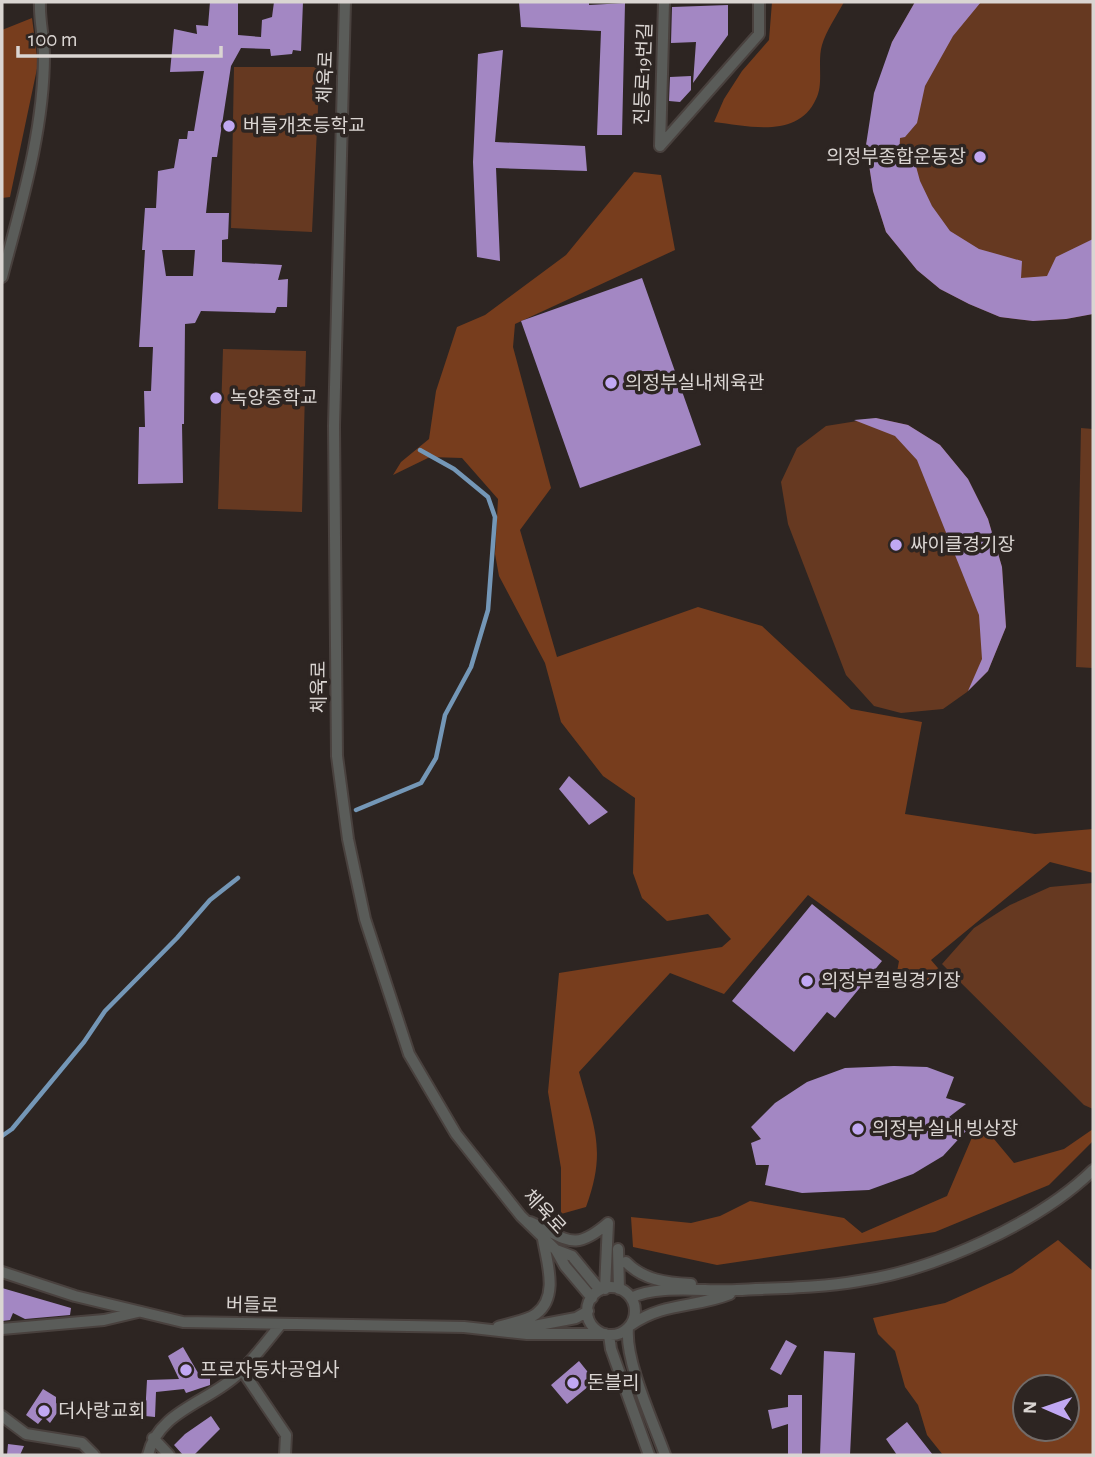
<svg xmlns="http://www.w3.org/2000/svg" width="1095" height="1457" font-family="'Alegreya Sans','Noto Sans KR',sans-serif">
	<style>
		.green { fill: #663921 }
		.forest { fill: #773d1d; fill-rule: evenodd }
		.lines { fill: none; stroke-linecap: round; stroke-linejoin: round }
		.stream { stroke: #7497b7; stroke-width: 4.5 }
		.building { fill: #a387c3; fill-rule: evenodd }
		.minor-casing { stroke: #49413e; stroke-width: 14 }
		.minor { stroke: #5a5c59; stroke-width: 10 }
		.poi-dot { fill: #c1a8f3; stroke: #2d2522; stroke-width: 2.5 }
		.labels { text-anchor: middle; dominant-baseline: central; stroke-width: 7; stroke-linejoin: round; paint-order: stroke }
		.street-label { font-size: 19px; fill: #dad5d2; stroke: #2d2522 }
		.poi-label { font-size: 19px; fill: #dad5d2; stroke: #2d2522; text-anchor: start }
	</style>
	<rect width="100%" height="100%" fill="#2d2522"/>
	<path class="green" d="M915,2h178v312l-27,5 -33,2 -33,-4 -31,-13 -29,-15 -23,-19 -31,-38 -13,-41 -7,-46 26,-103z
		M234,67h86l-8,165 -81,-4z
		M223,349l83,2 -4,161 -84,-3z
		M876,418l32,7 32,20 28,34 20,40 14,48 4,60 -18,44 -21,21 -24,17 -42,4 -27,-7 -28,-31 -58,-151 -7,-42 16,-34 29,-22z
		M1081,428l12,1v239l-17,-1z
		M1093,883v226l-9,-4 -142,-141 32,-36 36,-23 40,-18z"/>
	<path class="forest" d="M772,2h72c-7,13 -18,29 -22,43 -5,17 2,39 -6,54 -18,40 -67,27 -102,23l10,-23 18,-28 27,-31z
		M32,18l6,46 -28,133 -8,1v-168z
		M634,172l27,3 14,75 -160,74 -2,23 38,141 -31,42 37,127 141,-50 64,19 89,83 71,13 -17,92 130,20 58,-5v44l-43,-11 -119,98 19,22 -55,1 4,-22 -91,-66 -84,99 -54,-21 -91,99c15,55 28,78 7,135l-25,7v-46l-13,-76 11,-119 163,-26 9,-8 -23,-25 -41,7 -25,-23 -9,-25 2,-75 -32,-22 -42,-54 -16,-59 -46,-87 -4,-22 3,-55 -36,-41 -32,-1 -37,18 8,-13 28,-23 7,-48 21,-64 28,-12 81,-60z
		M979,1121l35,42 50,-14 29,-20v12l-44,44 -114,47 -218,33 -84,-18 -2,-30 60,6 29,-7 30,-15 94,17 18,15 85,-37z
		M1058,1240l35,31v184h-150l-16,-20 -9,-30 -13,-18 -10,-36 -17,-17 -5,-16 72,-15 67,-30zM1067,1387v42h-42v-42z"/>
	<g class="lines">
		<path class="stream" d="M356,810l65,-27 15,-25 9,-43 26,-48 17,-57 7,-93 -7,-20 -34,-28 -34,-19
			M2,1136l10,-7 72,-87 21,-31 72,-73 33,-38 28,-22"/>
	</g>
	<path class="building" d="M210,2h28v33l23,2 1,-17 10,-3 2,-15h29l-2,49 -8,-1 -1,4 -21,2 -1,-7 -29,-1 -10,18 -14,91h-5l-6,56h23l-1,26 -6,1v22l60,3 -4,15 10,-1 -1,28h-10l-2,6 -74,-2 -6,12 -10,1 -1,100h-2l1,59 -45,1 1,-57h6l-1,-36h7l2,-44h-14l6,-97h-3l3,-42h11l2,-37 16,-3 5,-29h8l1,-8h6l10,-60 -34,1 4,-43 23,5 -1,-9 12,1zM162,250h33l-2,26h-27z
		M519,2l70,1v2l36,-2 -3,132h-25l4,-104 -80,-4z
		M915,2h66l-28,34 -28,50 -8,37 -12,14 -5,1 -1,22 15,-1 6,22 12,25 18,25 29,18 43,12 -1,17 26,-2 9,-19 37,-18v75l-27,5 -33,2 -33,-4 -31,-13 -29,-15 -23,-19 -31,-38 -13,-41 -7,-46 8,-52 18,-51z
		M728,5v30l-35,48 3,-41 -25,1 1,-36z
		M503,50l-8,92 90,4 2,25 -91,-3 4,93 -23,-4 -4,-95 5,-108z
		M691,76v14l-11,12 -11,-1 1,-24z
		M642,278l59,167 -121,43 -59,-167z
		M876,418l32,7 32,20 28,34 20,40 14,48 4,60 -18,44 -20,20 14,-32 -3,-44 -62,-155 -22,-24 -41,-16z
		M569,776l39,36 -19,13 -30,-36z
		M812,904l70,57 -47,57 -8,-6 -33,40 -62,-51z
		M894,1066l33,1 27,10 -8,21 20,6 -17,13 17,14 -23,25 -30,18 -44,16 -67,3 -37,-8 4,-20h-13l-5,-22 10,-4 -10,-12 24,-24 32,-21 38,-14z
		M2,1288l69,20 -1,7 -45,4 -12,-6 -3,7 -8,1z
		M786,1340l11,6 -16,29 -11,-6z
		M183,1347l18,31h9v7l-24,8 -2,-4 -28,3 -1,25 -10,-1 2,-36 32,-1 -11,-23z
		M824,1351l31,2 -5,102h-30z
		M579,1361l16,20 -28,23 -16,-19z
		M43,1389l13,8v6l6,3 -12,17 -6,-6 -6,7 -12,-9z
		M788,1395h14v60h-14v-31l-16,5 -4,-19 20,-3z
		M211,1416l9,13 -26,26h-11l-9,-10 11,-11z
		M907,1422l26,33h-36l-11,-16z
		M8,1444l16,2 -4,9h-13z"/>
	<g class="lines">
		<defs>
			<path id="minor" d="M345,2l-11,424 3,330 11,83 17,80 44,135 47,80 65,82 35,34 16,6 28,34
				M660,146l99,-112v-32
				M660,146l4,-144
				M2,277c19,-72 42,-146 42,-222 0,-18 -5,-35 -4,-53
				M530,1222c38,17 43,31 78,1
				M618,1249l1,40
				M556,1250l9,16 27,32
				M626,1262c17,18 41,21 65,22
				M2,1272l73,24 108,26 281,5 63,7h78
				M587 1311a24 24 0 1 1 48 0a24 24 0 1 1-48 0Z
				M605,1289l3,-66
				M631,1298c27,-14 75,-6 106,-8 41,-2 82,-2 122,-9 75,-11 180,-58 234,-111
				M631,1325c33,-23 64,-17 99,-31
				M498,1327c11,-4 29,-6 38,-13 23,-17 11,-51 7,-75
				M628,1328c-3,34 25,93 37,127
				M2,1329l102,-9 34,-8
				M518,1329l58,-11 12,-7
				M609,1335l2,14 38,106
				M242,1370l44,65 -1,20
				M2,1416l24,18 56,9 12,12
				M153,1438l16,17
				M148,1455c10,-44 61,-53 90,-81 16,-15 29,-33 43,-50"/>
		</defs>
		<use href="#minor" class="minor-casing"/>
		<use href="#minor" class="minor"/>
	</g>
	<g class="poi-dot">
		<circle cx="229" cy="126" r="7"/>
		<circle cx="980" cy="157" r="7"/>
		<circle cx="611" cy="383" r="7"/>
		<circle cx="216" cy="398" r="7"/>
		<circle cx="896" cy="545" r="7"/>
		<circle cx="807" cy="981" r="7"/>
		<circle cx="858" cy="1129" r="7"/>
		<circle cx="186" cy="1370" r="7"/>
		<circle cx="573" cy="1383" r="7"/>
		<circle cx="44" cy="1411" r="7"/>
	</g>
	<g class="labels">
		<g class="street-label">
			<text transform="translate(644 74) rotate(-88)">진등로19번길</text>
			<text transform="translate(326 77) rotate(-88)">체육로</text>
			<text transform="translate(319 687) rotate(-90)">체육로</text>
			<text transform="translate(544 1212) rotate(47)">체육로</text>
			<text transform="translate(252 1306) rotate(1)">버들로</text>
		</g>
		<g class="poi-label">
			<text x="243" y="126">버들개초등학교</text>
			<text x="966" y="157" text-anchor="end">의정부종합운동장</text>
			<text x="625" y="383">의정부실내체육관</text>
			<text x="230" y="398">녹양중학교</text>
			<text x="910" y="545">싸이클경기장</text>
			<text x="821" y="981">의정부컬링경기장</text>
			<text x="872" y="1129">의정부 실내 빙상장</text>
			<text x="200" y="1370">프로자동차공업사</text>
			<text x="587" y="1383">돈블리</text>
			<text x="58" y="1411">더사랑교회</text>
		</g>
	</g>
	<rect width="1095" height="1457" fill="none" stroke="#dad5d2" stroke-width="7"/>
	<g transform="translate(1046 1408) rotate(272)"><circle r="33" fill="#2d2522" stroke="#726b68" stroke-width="2"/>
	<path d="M0-5L12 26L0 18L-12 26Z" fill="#c1a8f3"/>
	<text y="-10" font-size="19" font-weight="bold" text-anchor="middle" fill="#dad5d2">N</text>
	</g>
	<path d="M18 46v10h203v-10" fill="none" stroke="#dad5d2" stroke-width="3.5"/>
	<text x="28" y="46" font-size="21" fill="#dad5d2" stroke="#2d2522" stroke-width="5" paint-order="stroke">100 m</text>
</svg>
